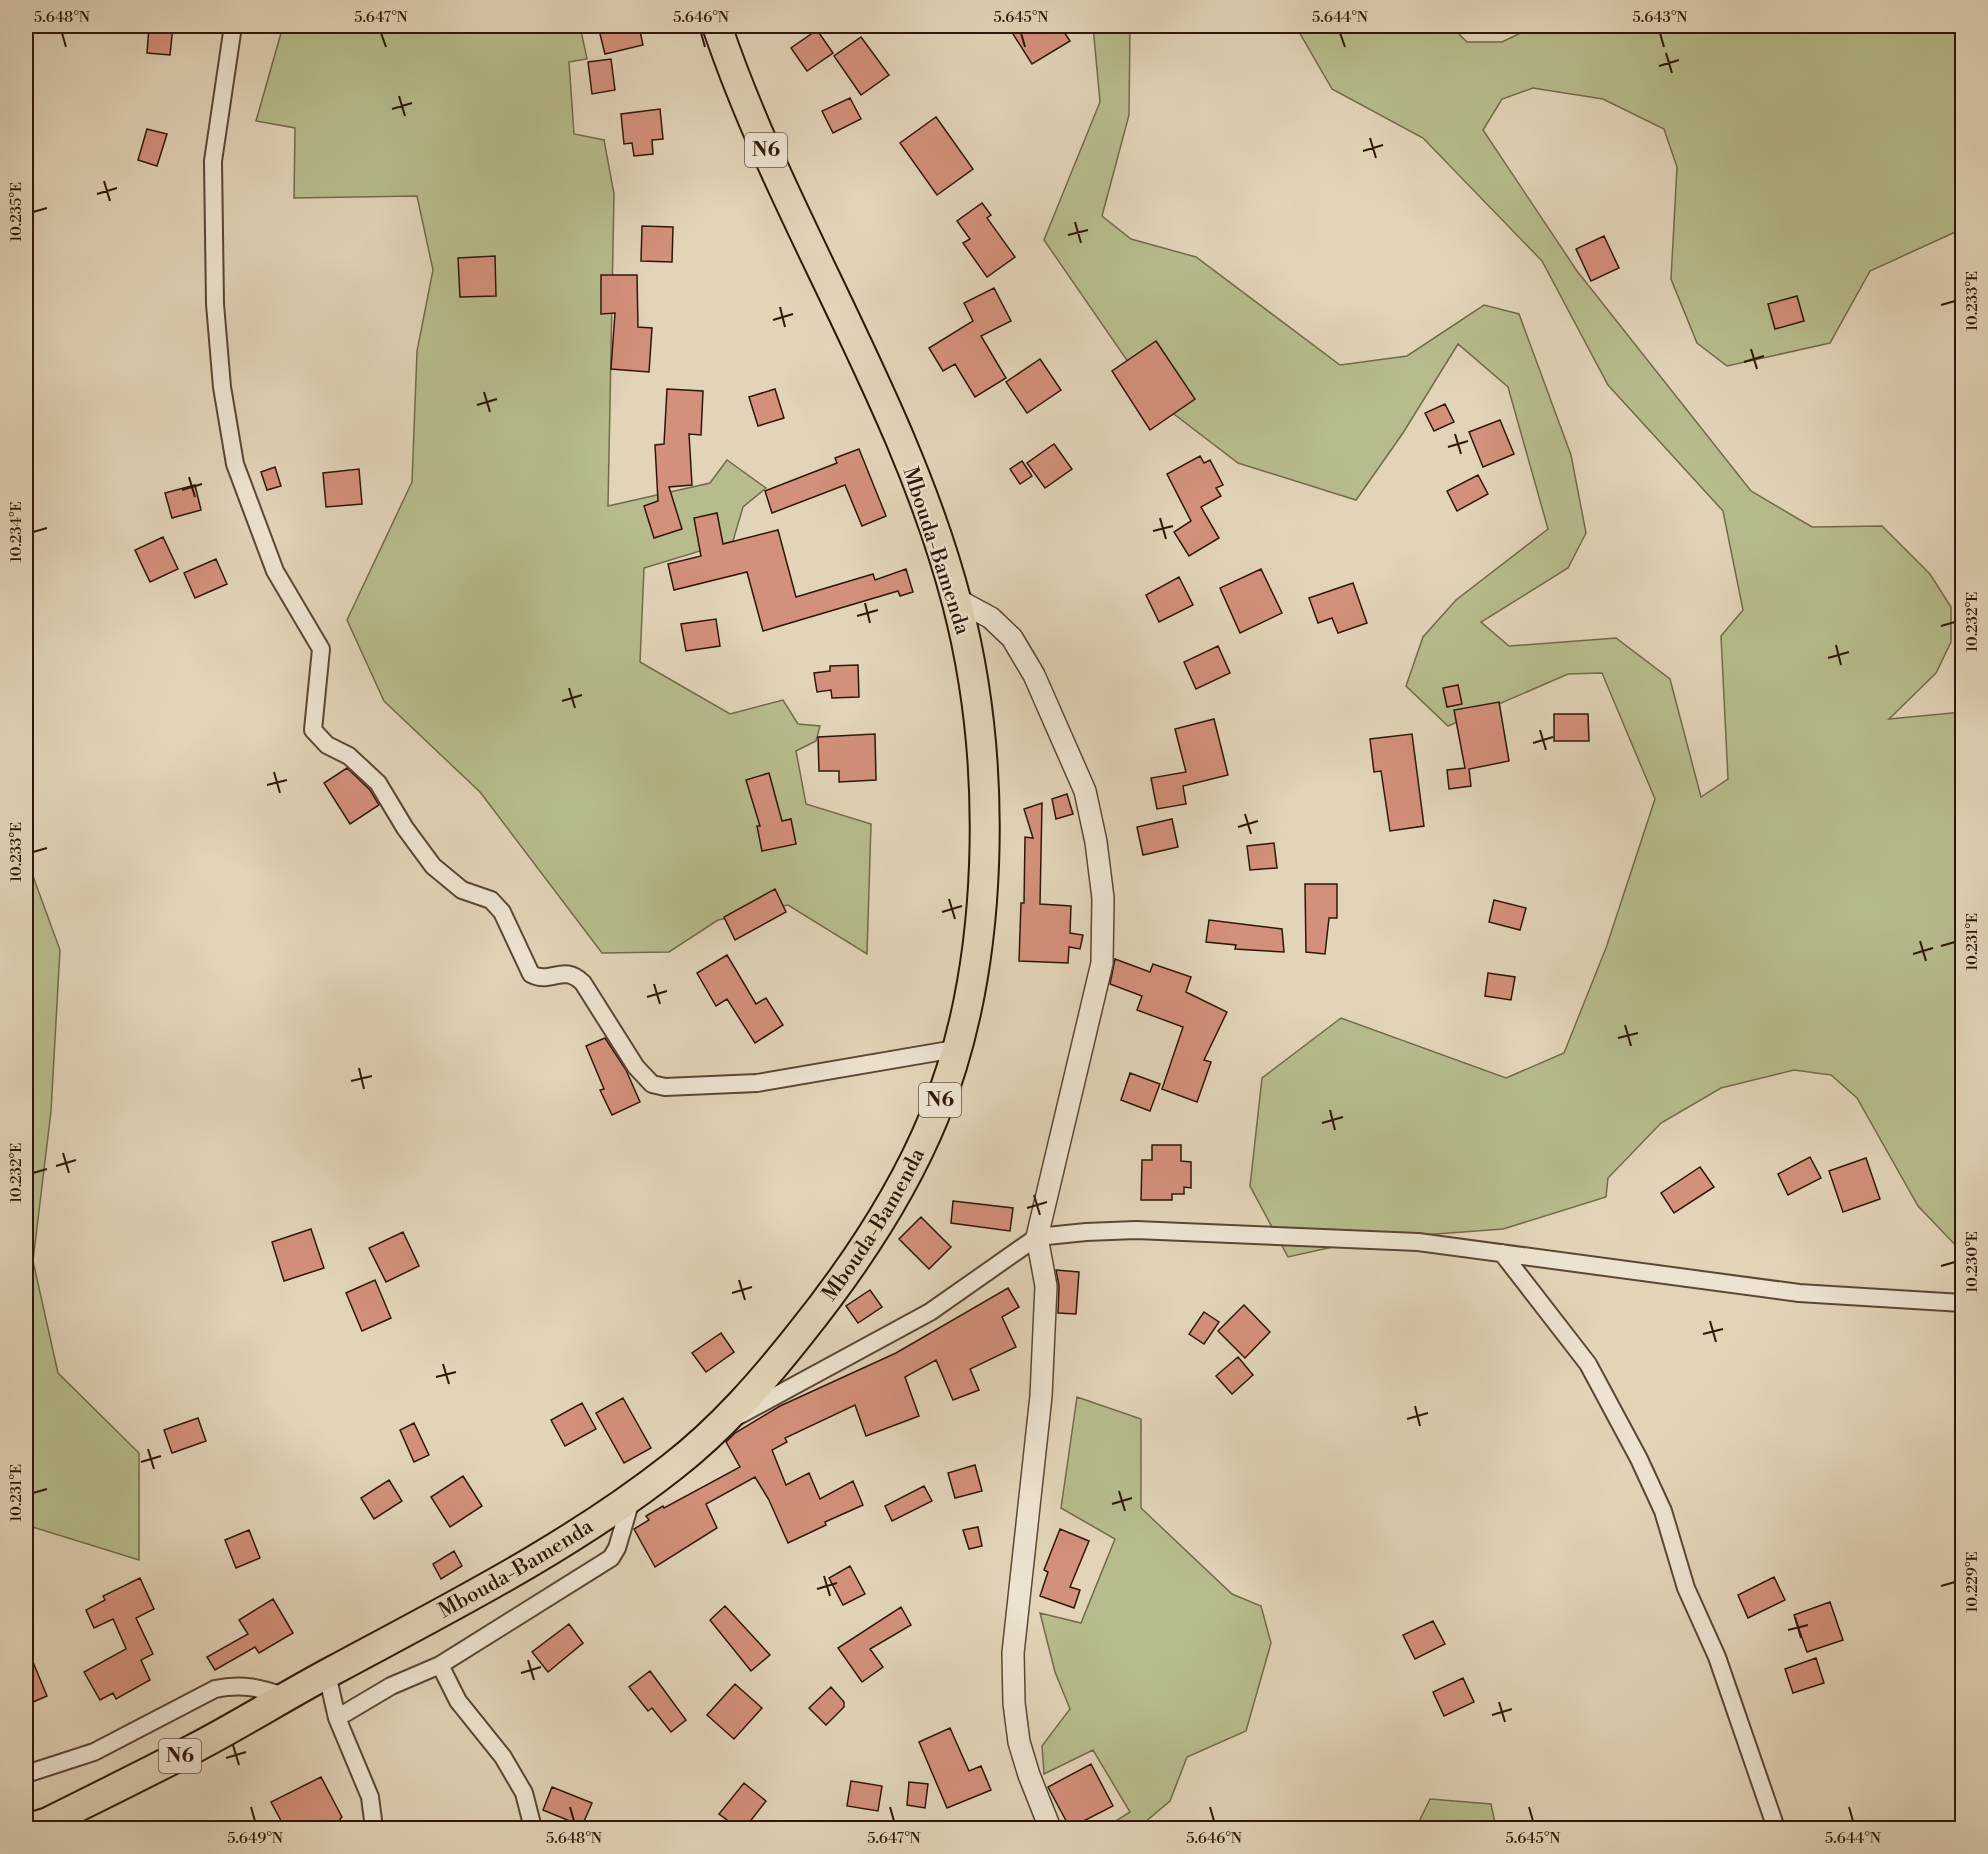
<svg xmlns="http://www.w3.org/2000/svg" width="1988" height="1854" font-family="'Libre Bodoni',serif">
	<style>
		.green { fill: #b7bc8c; stroke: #736a4a; stroke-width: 1.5 }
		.building { fill: #d3907a; stroke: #2f1708; stroke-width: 1.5 }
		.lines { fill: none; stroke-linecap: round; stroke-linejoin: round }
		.minor-casing { stroke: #5c4634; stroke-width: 20 }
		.tertiary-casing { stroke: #5c4634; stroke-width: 24 }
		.trunk-casing { stroke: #2f1708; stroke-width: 32 }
		.minor { stroke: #ece3d0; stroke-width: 16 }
		.tertiary { stroke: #ece3d0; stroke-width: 21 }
		.trunk { stroke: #e1d4b7; stroke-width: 28 }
		.ticks { fill: none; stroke: #2f1708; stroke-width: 2 }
		.labels { text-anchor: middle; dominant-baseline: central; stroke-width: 4.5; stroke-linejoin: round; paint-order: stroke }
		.shield { fill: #ece3d0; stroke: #685444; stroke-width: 1.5 }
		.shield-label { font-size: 20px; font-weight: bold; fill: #2f1708 }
		.street-label { font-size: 21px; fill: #2f1708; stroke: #ece3d0 }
		.neatline { fill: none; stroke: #2f1708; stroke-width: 2 }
		.ticks-label { font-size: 15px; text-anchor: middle; fill: #2f1708 }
	</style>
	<rect width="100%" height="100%" fill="#e1d4b7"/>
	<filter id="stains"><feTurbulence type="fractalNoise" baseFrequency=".00333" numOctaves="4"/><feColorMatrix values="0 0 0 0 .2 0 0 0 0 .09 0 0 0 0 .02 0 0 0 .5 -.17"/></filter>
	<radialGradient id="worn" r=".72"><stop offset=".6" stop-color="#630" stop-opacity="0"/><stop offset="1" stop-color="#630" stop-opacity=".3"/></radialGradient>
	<path class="green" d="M283,26h297l7,33 -18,3 5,72 30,6 10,54 -6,312 102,-23 17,-23 39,28 -23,19 -10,34 -89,27 -4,94 90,52 53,-14 15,24 22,2 -4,15 -20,10 10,53 65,20 -4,130 -79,-49 -70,15 -49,32 -67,1 -122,-161 -96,-91 -37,-81 65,-138 5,-131 16,-81 -16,-74 -123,2 1,-70 -39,-7z
		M1093,26h37l-1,89 -27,101 29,23 65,18 144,108 67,-9 77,-51 35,9 52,141 15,78 -18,35 -87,54 28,24 107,-8 54,41 31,118 27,-18 -7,-143 22,-26 -20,-99 -115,-126 -66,-124 -119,-123 -91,-49 -34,-59 4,-4h149l16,16h35l33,-16h427v203l-92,42 -40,72 -103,23 -30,-23 -26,-64 6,-112 -13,-38 -61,-30 -70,-11 -31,11 -19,31 94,141 174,220 61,36 70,-1 48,48 21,33v35l-15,31 -47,46 73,-7v540l-44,-46 -61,-108 -26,-23 -37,-5 -73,18 -60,35 -53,55 -2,19 -103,32 -134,10 -81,18 -38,-71 12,-108 79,-60 165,60 58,-25 42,-105 49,-149 -53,-126 -34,1 -120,52 -42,-40 17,-49 33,-37 92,-71 -40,-142 -50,-43 -55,89 -47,67 -118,-37 -85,-65 -109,-158 56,-138z
		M26,857l34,93 -9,161 -18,150 25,112 81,80v107l-113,-35z
		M1077,1397l64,22v89l91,86 29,12 10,37 -25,88 -59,26 -17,44 -32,27h-33l25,-16 -37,-62 -49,24 -2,-28 28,-37 -15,-37 -15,-59 41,10 34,-84 -54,-31z
		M1430,1799l61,5 5,24h-80z"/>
	<path class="building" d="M149,26h24l-3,29 -23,-2z
		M598,26h41l4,19 -38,9z
		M1008,26h52l10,15 -38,23z
		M817,30l16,23 -26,18 -16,-23z
		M861,37l28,38 -28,20 -27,-39z
		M611,59l4,31 -23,4 -4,-32z
		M850,98l11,21 -28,14 -11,-22z
		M660,109l3,30 -11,1 1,14 -19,2 -2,-13 -8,1 -3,-30z
		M936,117l37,52 -36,26 -37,-52z
		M147,129l20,5 -10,32 -19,-6z
		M982,203l9,12 -4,3 28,39 -28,20 -24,-34 7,-4 -13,-18z
		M642,226l31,1 -1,35 -31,-1z
		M1604,236l15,32 -28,13 -15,-32z
		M495,256l1,40 -36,1 -2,-39z
		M601,275h36l1,52 14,1 -3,44 -38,-3 4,-56 -14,1z
		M994,288l17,33 -30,15 25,42 -31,19 -20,-33 -12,7 -14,-23 44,-27 -9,-18z
		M1797,296l7,25 -29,8 -7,-25z
		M1156,341l39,58 -45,31 -38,-59z
		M1040,359l21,31 -34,23 -21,-31z
		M667,389l36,2 -2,44 -12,-1 3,51 -23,2 13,42 -28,9 -10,-32 14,-5 -3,-56 9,-1z
		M775,389l9,29 -26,8 -9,-29z
		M1445,404l9,18 -20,9 -9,-18z
		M1500,420l14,34 -31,13 -14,-35z
		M1054,444l18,25 -27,19 -18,-25z
		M859,449l27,67 -24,10 -17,-41 -73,28 -7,-22 72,-28 -2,-5z
		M1200,456l4,7 6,-3 13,25 -7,3 5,8 -20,11 18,31 -30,18 -15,-24 17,-11 -24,-47z
		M1022,461l10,15 -12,8 -10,-15z
		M275,467l6,19 -14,4 -6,-18z
		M359,469l3,35 -36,3 -3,-34z
		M1478,475l10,19 -31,17 -10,-20z
		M195,485l6,25 -29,8 -7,-25z
		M717,513l6,31 55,-14 18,67 77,-23 2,6 31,-11 7,23 -13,4 -2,-5 -135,40 -16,-59 -73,18 -6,-26 33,-8 -7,-38z
		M163,537l15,32 -28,13 -15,-32z
		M216,559l11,25 -32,14 -11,-25z
		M1261,569l21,44 -42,20 -20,-45z
		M1179,577l14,28 -34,17 -13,-27z
		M1353,583l14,40 -29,10 -6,-15 -14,5 -9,-25z
		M716,619l4,27 -34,5 -5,-27z
		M1218,646l12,27 -34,16 -12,-27z
		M858,665l1,32 -27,1 -1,-8 -14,2 -3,-19 16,-2v-5z
		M1458,685l4,19 -15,3 -4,-19z
		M1499,702l10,59 -40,8 2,17 -22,3 -2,-19 18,-2 -11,-58z
		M1554,714h34l1,27h-35z
		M1214,719l14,56 -45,11 3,18 -29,5 -6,-31 35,-6 -11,-43z
		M875,734l1,46 -37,2v-11h-20l-1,-34z
		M1412,734l12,92 -34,5 -9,-60 -7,1 -4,-33z
		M347,768l23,22 9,15 -29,19 -26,-41z
		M769,773l13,48 9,-2 5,25 -34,7 -5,-25h3l-14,-46z
		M1067,794l6,20 -17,5 -4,-20z
		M1042,803l-2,101 31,2 -1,27 13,2 -3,14 -11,-2 -1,16 -49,-2 2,-58h3l1,-66 8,1 -9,-29z
		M1172,819l6,28 -35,8 -6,-28z
		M1274,843l3,25 -27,2 -3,-24z
		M1305,884h32v34h-8l-4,36 -19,-2z
		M775,889l11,23 -51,28 -11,-23z
		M1494,900l32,8 -6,22 -31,-8z
		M1209,920l73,9 2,23 -49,-3 1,-4 -30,-3z
		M727,955l29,49 10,-6 17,27 -28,18 -28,-44 -11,7 -19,-33z
		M1115,959l35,13 3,-8 38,13 -5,15 41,20 -23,48 7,2 -14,40 -35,-13 21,-62 -46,-17 5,-14 -32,-12z
		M1488,973l27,4 -4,23 -26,-4z
		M605,1038l21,32 14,32 -28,13 -12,-25 4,-1 -18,-43z
		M1130,1073l30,11 -10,27 -29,-11z
		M1152,1145h29v16l10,1v26l-7,-1v7h-12v6h-31l1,-40h10z
		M1810,1157l11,21 -33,17 -10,-21z
		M1866,1158l14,41 -37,13 -14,-41z
		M1700,1167l14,20 -40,26 -13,-20z
		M953,1201l60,7 -3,23 -59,-8z
		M921,1217l30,30 -22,22 -30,-30z
		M311,1229l13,39 -40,13 -12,-39z
		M403,1232l16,34 -33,16 -17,-34z
		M1056,1270l23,2 -3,42 -18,-1 1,-27z
		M375,1280l16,38 -29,13 -16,-38z
		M1008,1288l11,19 -17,10 14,30 -46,22 9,21 -26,10 -17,-40 -31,17 14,39 -53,20 -11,-31 -70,33 2,4 -15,8 14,35 23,-12 11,26 33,-18 10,24 -38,17 1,3 -38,18 -19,-43 -14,-23 -49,27 11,24 -62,39 -21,-38 15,-9 -3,-4 17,-10 1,2 76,-41 -14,-25 9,-9 45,-27 116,-53z
		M870,1290l12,17 -24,16 -12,-17z
		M1244,1305l26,27 -25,26 -27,-27z
		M1204,1312l15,10 -15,22 -15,-10z
		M721,1333l13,19 -28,20 -14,-19z
		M1238,1357l15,18 -21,19 -16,-18z
		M623,1398l28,50 -27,15 -28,-50z
		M582,1403l14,26 -31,17 -14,-26z
		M198,1418l8,23 -34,12 -8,-23z
		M414,1423l15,32 -15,7 -14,-32z
		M975,1465l7,26 -27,7 -7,-25z
		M463,1476l19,30 -32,21 -19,-30z
		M389,1480l13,21 -28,18 -13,-21z
		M924,1486l8,15 -40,20 -7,-15z
		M978,1527l4,19 -13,3 -6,-19z
		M1060,1529l29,12 -19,46 10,3 -6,18 -34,-12 8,-24 -4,-2z
		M249,1530l11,28 -24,10 -11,-28z
		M454,1551l8,15 -21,13 -8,-15z
		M850,1566l15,28 -22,11 -14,-27z
		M1774,1577l11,23 -37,18 -10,-23z
		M140,1578l14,31 -18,9 17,36 -12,6 9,20 -34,19 -3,-6 -13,7 -16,-28 42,-23 -1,-3 -12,-27 -19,9 -8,-18 19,-10 -2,-4z
		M273,1599l20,34 -34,20 -4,-6 -40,23 -8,-13 41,-23 -9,-14z
		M1830,1602l13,38 -36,12 -13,-37z
		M725,1606l45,49 -19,16 -41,-51z
		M901,1607l10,18 -41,24 13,18 -21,15 -24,-34z
		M1433,1621l12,23 -30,15 -12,-24z
		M569,1624l14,19 -35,29 -16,-20z
		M26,1645l21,51 -21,9z
		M1816,1658l8,25 -31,10 -8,-24z
		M650,1671l36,49 -15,12 -19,-24 -4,3 -19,-24z
		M1463,1678l11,24 -30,14 -11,-24z
		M735,1684l27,24 -28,31 -27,-24z
		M831,1687l13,15v5l-18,18 -17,-17z
		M950,1728l19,43 12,-5 10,24 -44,18 -28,-66z
		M1091,1764l22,42 -43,22 -22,-41z
		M321,1777l21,40 -2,2 4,9h-59l-14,-26z
		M851,1781l31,5 -4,25 -31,-5z
		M909,1782l19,2 -3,24 -18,-3z
		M744,1783l22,18 -21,27h-7l-19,-14z
		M552,1787l40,16 -10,23 -39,-16z"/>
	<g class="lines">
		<defs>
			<path id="minor" d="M233,26l-20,135 2,143 7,83 13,77 40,107 46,78 -8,81 14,15 22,11 29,27 27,45 28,38 29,24 29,10 11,12 29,62c20,11 32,-11 52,9l53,84 16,17 13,3 92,-4 198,-34
				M1502,1253l86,111 51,95 24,52 23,77 31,69 59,171
				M740,1415l190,-103 107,-75 49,-5 50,-2 282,12 381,51 163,10
				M440,1665l18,36 45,56 21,36 9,35
				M327,1674l10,44 33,79 4,31
				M337,1718l54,-32 49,-21 171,-107 6,-10 15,-51
				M26,1774l68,-22 121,-63c27,-6 46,-1 72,8"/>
			<path id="tertiary" d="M956,599l35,19 21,20 22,37 51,116 11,51 7,56 -1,65 -65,274 9,49 -5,110 -28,257 1,50 5,39 10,33 21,53"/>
			<g id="trunk">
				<path id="s1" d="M29,1828l19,-6c48,-24 97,-48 145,-73 48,-25 94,-54 141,-79 115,-62 235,-122 338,-203 49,-38 90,-85 128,-133 53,-66 102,-139 134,-217 62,-152 64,-356 23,-514 -52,-201 -174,-381 -240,-577"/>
			</g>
		</defs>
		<use href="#minor" class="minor-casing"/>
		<use href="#tertiary" class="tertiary-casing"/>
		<use href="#trunk" class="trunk-casing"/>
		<use href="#minor" class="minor"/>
		<use href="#tertiary" class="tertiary"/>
		<use href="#trunk" class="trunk"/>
	</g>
	<path class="ticks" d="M62,33l4,14M381,33l5,14M701,33l4,14M1021,33l4,14M1340,33l5,14M1660,33l4,14M1666,53l6,20M1659,66l20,-6M399,96l6,20M392,109l20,-6M1370,138l6,20M1363,151l20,-6M104,181l6,20M97,194l20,-6M33,212l14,-4M1075,222l6,21M1068,235l20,-5M1941,305l14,-4M780,307l5,20M773,320l20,-6M1751,349l6,20M1744,362l20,-6M484,392l6,20M477,405l20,-6M1455,434l6,20M1448,447l20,-6M189,477l6,20M182,490l20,-6M1160,518l6,21M1153,531l20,-5M33,532l14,-4M865,603l5,20M857,616l21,-6M1941,626l14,-4M1836,645l5,20M1828,658l21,-6M569,688l6,20M562,701l20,-6M1540,730l6,20M1533,743l20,-6M274,772l6,21M267,785l20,-5M1245,814l6,20M1238,827l20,-6M33,852l14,-4M949,899l6,20M942,912l20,-6M1920,941l6,20M1941,946l14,-4M1913,954l20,-6M654,984l6,20M647,997l20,-6M1625,1025l6,21M1618,1038l20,-5M359,1068l5,21M351,1081l21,-5M1330,1110l5,20M1322,1123l21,-6M63,1153l6,20M56,1166l20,-6M33,1173l14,-4M1034,1195l6,20M1027,1208l20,-6M1941,1266l14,-4M739,1280l6,20M732,1293l20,-6M1710,1321l6,21M1703,1334l20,-5M443,1364l6,20M436,1377l20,-5M1415,1406l5,20M1407,1419l21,-6M148,1449l6,20M141,1462l20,-6M1119,1491l6,20M33,1493l14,-4M1112,1504l20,-6M824,1576l6,20M1941,1586l14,-4M817,1589l20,-6M1795,1617l6,21M1788,1630l20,-5M528,1660l6,20M521,1673l20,-6M1499,1702l6,20M1492,1715l20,-6M233,1745l6,20M226,1758l20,-6M251,1807l4,14M570,1807l4,14M890,1807l4,14M1210,1807l4,14M1529,1807l4,14M1849,1807l4,14"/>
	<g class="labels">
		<g class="shield">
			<rect x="745" y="133" width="42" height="34" rx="4.5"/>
			<rect x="919" y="1083" width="42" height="34" rx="4.5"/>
			<rect x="159" y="1739" width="42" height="34" rx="4.5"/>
		</g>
		<g class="shield-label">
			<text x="766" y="150">N6</text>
			<text x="940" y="1100">N6</text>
			<text x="180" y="1756">N6</text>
		</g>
		<g class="street-label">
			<text transform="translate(936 551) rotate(72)">Mbouda-Bamenda</text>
			<text stroke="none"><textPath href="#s1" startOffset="1056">Mbouda-Bamenda</textPath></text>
			<text stroke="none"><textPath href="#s1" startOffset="552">Mbouda-Bamenda</textPath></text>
		</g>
	</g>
	<rect width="1988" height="1854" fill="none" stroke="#e1d4b7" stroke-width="66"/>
	<rect x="33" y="33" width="1922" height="1788" class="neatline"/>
	<g class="ticks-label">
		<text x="62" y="22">5.648°N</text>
		<text x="381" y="22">5.647°N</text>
		<text x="701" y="22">5.646°N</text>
		<text x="1021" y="22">5.645°N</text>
		<text x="1340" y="22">5.644°N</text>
		<text x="1660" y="22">5.643°N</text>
		<text transform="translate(16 212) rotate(-90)" y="5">10.235°E</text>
		<text transform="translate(1972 301) rotate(-90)" y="5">10.233°E</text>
		<text transform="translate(16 532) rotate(-90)" y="5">10.234°E</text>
		<text transform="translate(1972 622) rotate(-90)" y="5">10.232°E</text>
		<text transform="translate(16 852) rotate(-90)" y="5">10.233°E</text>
		<text transform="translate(1972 942) rotate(-90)" y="5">10.231°E</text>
		<text transform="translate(16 1173) rotate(-90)" y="5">10.232°E</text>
		<text transform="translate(1972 1262) rotate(-90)" y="5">10.230°E</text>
		<text transform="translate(16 1493) rotate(-90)" y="5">10.231°E</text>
		<text transform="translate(1972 1582) rotate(-90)" y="5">10.229°E</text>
		<text x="255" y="1843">5.649°N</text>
		<text x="574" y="1843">5.648°N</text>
		<text x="894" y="1843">5.647°N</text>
		<text x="1214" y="1843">5.646°N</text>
		<text x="1533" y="1843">5.645°N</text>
		<text x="1853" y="1843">5.644°N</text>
	</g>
	<rect width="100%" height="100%" filter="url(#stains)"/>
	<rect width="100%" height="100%" fill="url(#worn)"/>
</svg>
